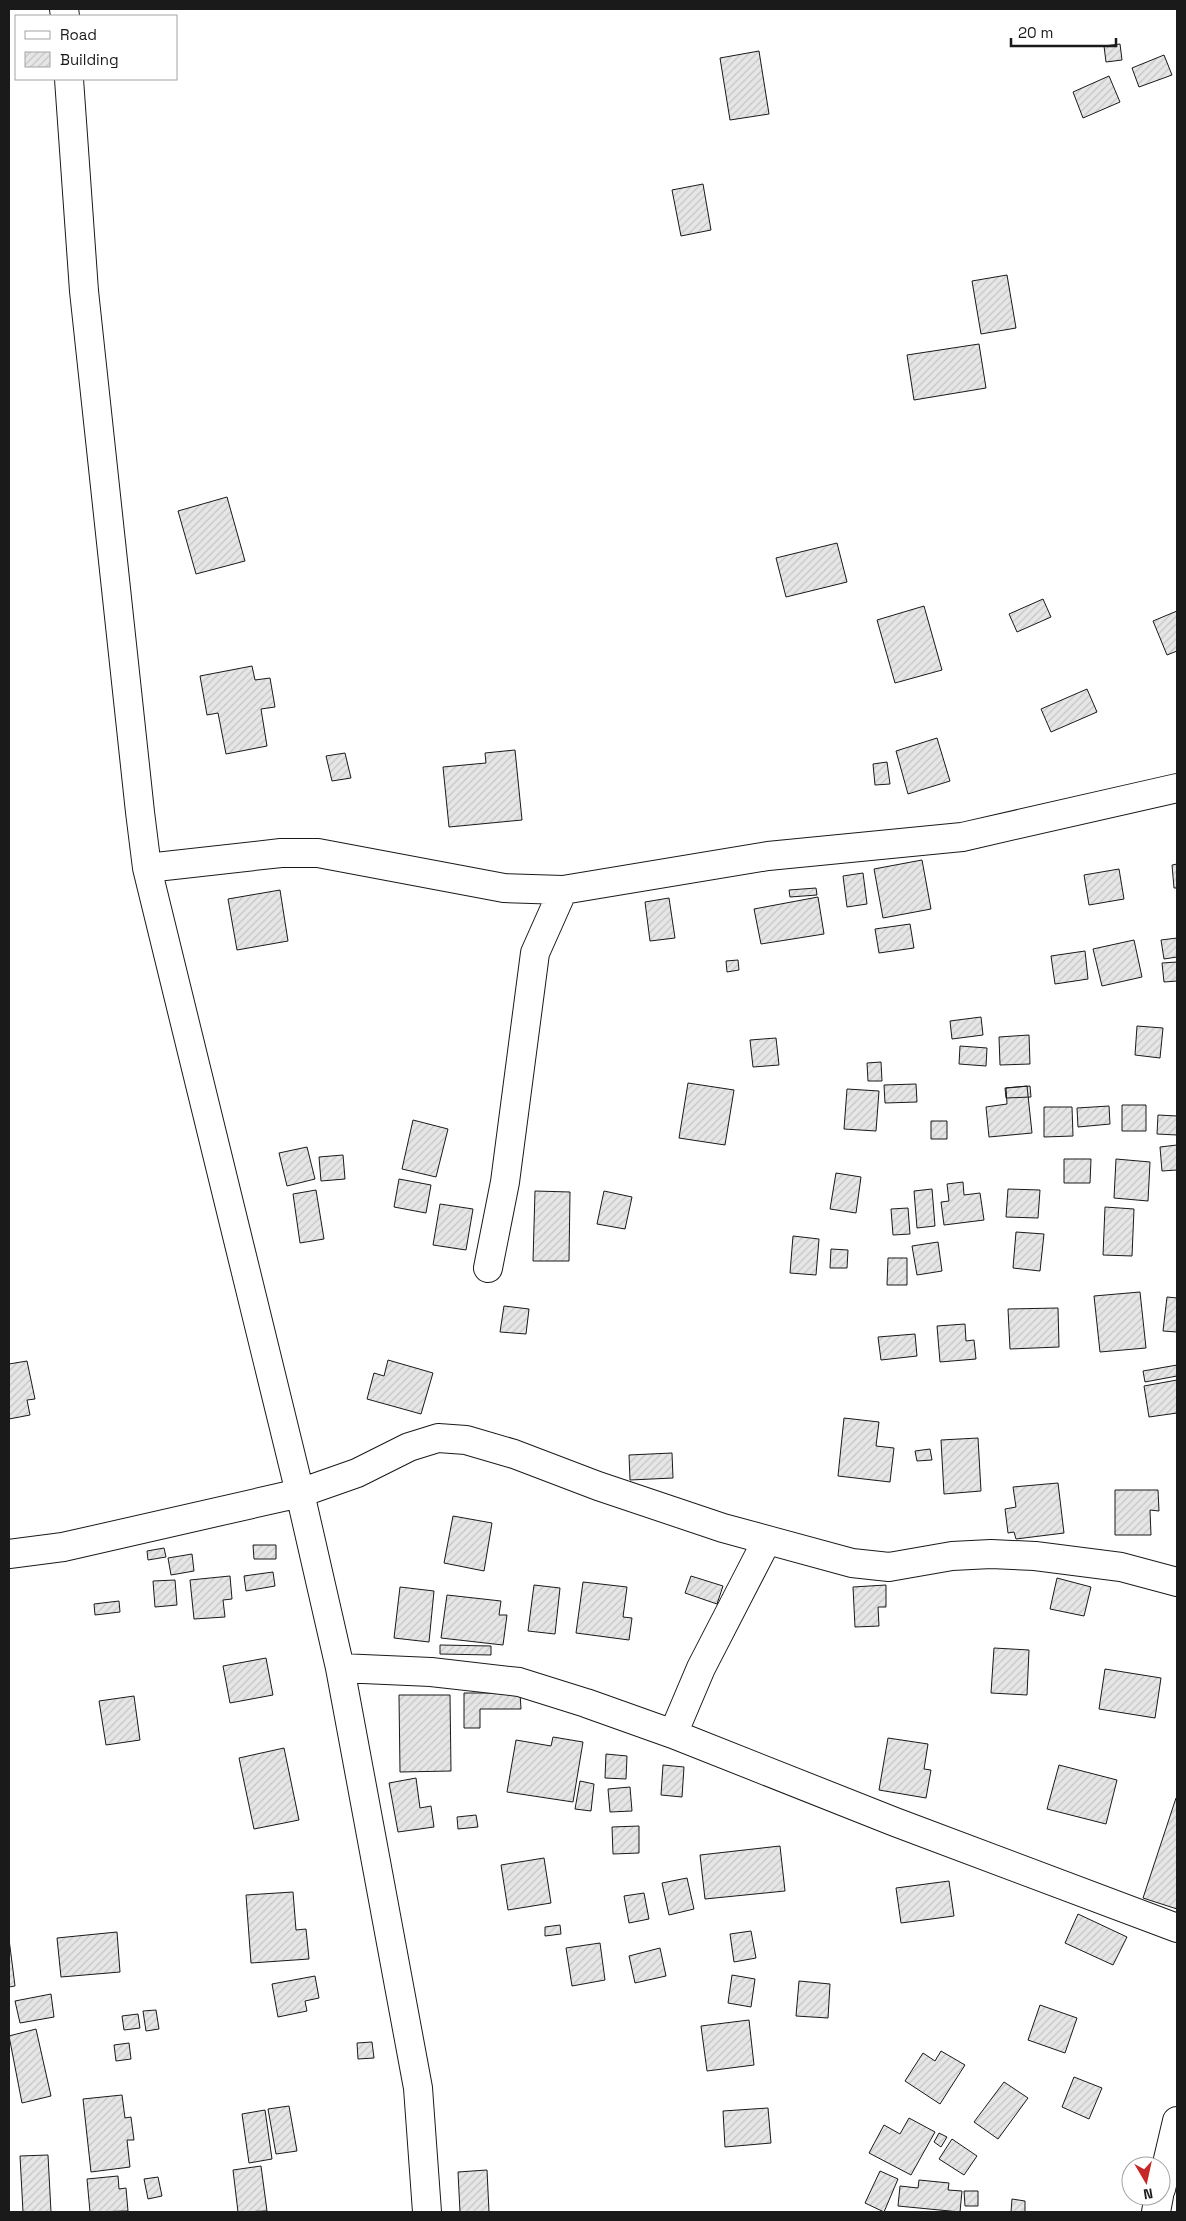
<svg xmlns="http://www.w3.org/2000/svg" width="1186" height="2221" font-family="'Space Grotesk',sans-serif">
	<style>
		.building { fill: url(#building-hatch); stroke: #1a1a1a }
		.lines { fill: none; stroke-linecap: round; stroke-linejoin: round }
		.minor-casing { stroke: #1a1a1a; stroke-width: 30 }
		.minor { stroke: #fff; stroke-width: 28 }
	</style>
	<defs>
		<pattern id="building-hatch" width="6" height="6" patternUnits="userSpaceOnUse" patternTransform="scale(1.25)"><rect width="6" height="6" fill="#e6e6e6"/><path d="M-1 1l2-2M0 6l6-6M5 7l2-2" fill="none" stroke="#c5c5c5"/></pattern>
	</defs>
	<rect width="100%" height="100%" fill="#fff"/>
	<path class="building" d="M1120,44l2,16 -16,2 -2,-16z
		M759,51l10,63 -39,6 -10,-62z
		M1164,55l8,20 -33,12 -7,-19z
		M1109,76l11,26 -37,16 -10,-26z
		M703,184l8,46 -30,6 -9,-46z
		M1007,275l9,53 -35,6 -9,-53z
		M979,344l7,44 -72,12 -7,-45z
		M227,497l18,64 -49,13 -18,-63z
		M837,543l10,39 -61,15 -10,-39z
		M1043,599l8,18 -34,15 -8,-18z
		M924,606l18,64 -47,13 -18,-63z
		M1177,611v40l-10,4 -14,-34z
		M252,666l3,14 15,-2 5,29 -14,2 6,37 -41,8 -8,-41 -11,2 -7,-39z
		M1087,689l10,23 -46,20 -10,-23z
		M937,738l13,43 -42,13 -12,-43z
		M515,750l7,70 -73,7 -6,-60 43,-4 -1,-10z
		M345,753l6,25 -19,3 -6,-25z
		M887,762l3,22 -15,1 -2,-21z
		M922,860l9,49 -48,9 -9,-49z
		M1177,864v24h-3l-2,-23z
		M1119,869l5,30 -35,6 -5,-30z
		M863,873l4,31 -20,3 -4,-31z
		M816,888l1,7 -27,2 -1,-7z
		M280,890l8,51 -51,9 -9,-51z
		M818,897l6,37 -63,10 -7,-35z
		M669,898l6,40 -25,3 -5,-39z
		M910,924l4,24 -35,5 -4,-24z
		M1177,938v19l-13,2 -3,-19z
		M1134,940l8,37 -40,9 -9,-37z
		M1085,951l3,28 -33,5 -4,-28z
		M738,960l1,10 -12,2 -1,-11z
		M1177,962v19l-13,1 -2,-19z
		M981,1017l2,18 -31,4 -2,-18z
		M1137,1026l26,2 -3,30 -25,-3z
		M1029,1035l1,29 -30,1 -1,-28z
		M776,1038l3,27 -26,2 -3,-27z
		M960,1046l27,2 -1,18 -27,-2z
		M881,1062l1,19h-14l-1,-18z
		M688,1083l46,7 -9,55 -46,-7z
		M916,1084l1,18 -32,1 -1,-18z
		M1027,1086l5,47 -43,4 -3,-30 21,-3 -1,-16z
		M1030,1086l1,11 -25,1 -1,-10z
		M847,1089l32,2 -3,40 -32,-2z
		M1122,1105h24v26h-24z
		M1109,1106l1,18 -32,3 -1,-19z
		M1044,1107h28l1,29 -29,1z
		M1158,1115l19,1v19l-20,-1z
		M413,1120l35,9 -12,48 -34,-8z
		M931,1121h16v18h-16z
		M1177,1145v25l-15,1 -2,-24z
		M307,1147l8,32 -28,7 -8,-33z
		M343,1155l2,24 -24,2 -2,-24z
		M1064,1159h27l-1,24h-26z
		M1116,1159l34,3 -2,39 -34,-3z
		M836,1173l25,4 -5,36 -26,-4z
		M399,1179l32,6 -5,28 -32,-6z
		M963,1182l1,13 16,-2 4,27 -40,5 -3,-23 8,-1 -2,-17z
		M932,1189l3,37 -18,2 -3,-37z
		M1008,1189l32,1 -2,28 -32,-1z
		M316,1190l8,49 -24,4 -7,-49z
		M535,1191l35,1 -1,69h-36z
		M604,1191l28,6 -7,32 -28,-5z
		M440,1204l33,5 -7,41 -33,-5z
		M1105,1207l29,2 -2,47 -29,-1z
		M908,1208l2,26 -17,1 -2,-26z
		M1016,1232l28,2 -4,37 -27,-3z
		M793,1236l26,3 -3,36 -26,-2z
		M938,1242l4,29 -25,4 -5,-29z
		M831,1249l17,1 -1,18h-17z
		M888,1258h19v27h-20z
		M1140,1292l6,56 -46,4 -6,-56z
		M1167,1297l10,1v34l-14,-1z
		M504,1306l25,3 -3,25 -26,-2z
		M1058,1308l1,39 -49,2 -2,-40z
		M965,1324l1,17 8,-1 2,19 -36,3 -3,-36z
		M915,1334l2,22 -36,4 -3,-23z
		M388,1360l45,13 -12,41 -54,-15 7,-26 10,3z
		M27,1361l8,38 -8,1 3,15 -21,4v-55z
		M1177,1365v11l-32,6 -2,-11z
		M1177,1380v33l-28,4 -5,-31z
		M844,1418l35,4 -3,24 18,2 -4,34 -52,-6z
		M978,1438l3,53 -37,3 -3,-54z
		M930,1449l2,11 -15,1 -2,-10z
		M672,1453l1,25 -43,2 -1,-25z
		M1058,1483l6,50 -48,6 -2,-7 -6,1 -3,-24 11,-2 -3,-20z
		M1115,1490h43l1,21 -9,-1 1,25h-36z
		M453,1516l39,7 -8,48 -40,-8z
		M253,1545h23v14h-22z
		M164,1548l2,9 -18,3 -1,-9z
		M192,1554l2,17 -23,4 -3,-17z
		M273,1572l2,14 -29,5 -2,-15z
		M230,1576l2,23 -9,1 2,17 -31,2 -4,-39z
		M691,1576l32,10 -6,18 -32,-11z
		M1057,1578l34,9 -7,29 -34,-7z
		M175,1580l2,25 -22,2 -2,-26z
		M583,1582l44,5 -4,30 9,1 -3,22 -53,-7z
		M534,1585l26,3 -5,46 -27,-3z
		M886,1585v22h-8l1,19 -24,1 -2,-40z
		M400,1587l34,4 -5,51 -35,-4z
		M447,1595l54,6 -2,14h8l-4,30 -62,-7z
		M119,1601l1,11 -25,3 -1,-11z
		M440,1645l51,1v9l-51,-1z
		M994,1648l35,2 -2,45 -36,-2z
		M266,1658l7,37 -43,8 -7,-37z
		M1105,1669l56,9 -6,40 -56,-9z
		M464,1693h56l1,16h-41v19h-16z
		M399,1695h51l1,76 -51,1z
		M134,1696l6,44 -34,5 -7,-44z
		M553,1737l30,5 -10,60 -66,-10 9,-52 35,6z
		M888,1738l40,6 -4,25 7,1 -5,28 -47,-8z
		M284,1748l15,72 -45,9 -15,-71z
		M606,1754l21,2 -1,23 -21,-1z
		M663,1765l21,2 -2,30 -21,-2z
		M1059,1765l58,15 -11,44 -59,-15z
		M416,1778l4,30 11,-2 3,21 -36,5 -9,-49z
		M580,1781l14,3 -3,27 -16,-2z
		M630,1787l2,24 -22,1 -2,-23z
		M1176,1798l1,1v110l-34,-11z
		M476,1815l2,12 -20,2 -1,-12z
		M639,1826v27l-26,1 -1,-27z
		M780,1846l5,45 -80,8 -5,-44z
		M544,1858l7,45 -43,7 -7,-45z
		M687,1878l7,31 -25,6 -7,-32z
		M949,1881l5,35 -53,7 -5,-35z
		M293,1892l3,38 10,-1 3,30 -58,4 -5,-68z
		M644,1893l5,26 -20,4 -5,-27z
		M1078,1914l49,23 -14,28 -48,-22z
		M560,1925l1,9 -16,2v-9z
		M751,1931l5,27 -22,4 -4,-28z
		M117,1932l3,40 -59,5 -4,-39z
		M9,1939l6,47 -6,1z
		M600,1943l5,37 -33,6 -6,-38z
		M660,1948l6,28 -31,7 -6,-27z
		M732,1975l23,4 -4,28 -23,-4z
		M315,1976l4,22 -14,3 2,10 -29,6 -6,-33z
		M799,1981l31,3 -2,34 -32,-2z
		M51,1994l3,23 -34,6 -5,-22z
		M1040,2005l37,13 -12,35 -37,-13z
		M156,2010l3,19 -13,2 -3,-20z
		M138,2014l2,14 -16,2 -2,-14z
		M749,2020l5,45 -47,6 -6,-45z
		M36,2029l15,67 -29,7 -13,-67z
		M372,2042l2,16 -16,1 -1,-16z
		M129,2043l2,16 -15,2 -2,-16z
		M941,2051l24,14 -25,39 -35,-23 18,-28 12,8z
		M1074,2077l28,11 -13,31 -27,-12z
		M1004,2082l24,16 -30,41 -24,-17z
		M122,2095l3,23 6,-1 3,23h-7l3,27 -39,5 -8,-73z
		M289,2106l8,45 -21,3 -8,-45z
		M768,2108l3,35 -46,4 -2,-36z
		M265,2110l7,49 -23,4 -7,-49z
		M909,2118l26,14 -24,43 -42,-22 15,-28 16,9z
		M939,2133l8,4 -6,10 -7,-5z
		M952,2139l25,17 -13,19 -25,-16z
		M48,2155l3,57h-28l-3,-56z
		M261,2166l6,45 -29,1 -5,-42z
		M487,2170l2,42h-29l-2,-40z
		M880,2171l18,8 -14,33 -19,-9z
		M118,2176l1,13 7,-1 2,23 -38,1 -3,-33z
		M158,2177l4,19 -14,3 -4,-20z
		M919,2180l30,3 -1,7 14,1 -2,21 -62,-6 2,-20 18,2z
		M964,2191h14v15h-13z
		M1012,2199l13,2v11h-14z"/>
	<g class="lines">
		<defs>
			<path id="minor" d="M64,9l1,7
				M69,79l15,212 56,521 7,56 153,625 40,175 78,420 9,124
				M147,868l134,-15h37l186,35 59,2 205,-34 194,-19 215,-49
				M488,1268l17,-86 30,-229 28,-63
				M9,1554l54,-7 237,-54 57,-20 52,-26 29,-9 28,2 48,14 84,32 125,42 129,35 37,4 63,-11 39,-2 44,2 86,11 56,15
				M340,1668l91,4 88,10 67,21 87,31 222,88 282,106
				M673,1734l28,-66 66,-128
				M1161,2189l16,-68
				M1156,2212l3,-16"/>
		</defs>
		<use href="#minor" class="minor-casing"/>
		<use href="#minor" class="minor"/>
	</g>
	<rect width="1186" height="2221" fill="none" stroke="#1a1a1a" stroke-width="20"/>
	<rect x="15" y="15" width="162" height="65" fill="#ffffff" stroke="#a3a3a3"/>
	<rect x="25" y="31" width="25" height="8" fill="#ffffff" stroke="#a3a3a3"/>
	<text x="60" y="40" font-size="15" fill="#1a1a1a">Road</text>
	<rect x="25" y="52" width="25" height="15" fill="url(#building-hatch)" stroke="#a3a3a3"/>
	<text x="60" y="65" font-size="15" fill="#1a1a1a">Building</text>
	<g transform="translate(1146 2181) rotate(171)"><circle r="24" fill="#ffffff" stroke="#a3a3a3"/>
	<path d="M0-4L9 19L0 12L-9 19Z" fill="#c62828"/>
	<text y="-8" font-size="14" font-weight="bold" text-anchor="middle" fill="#1a1a1a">N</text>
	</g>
	<path d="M1011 38v8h105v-8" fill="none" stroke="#1a1a1a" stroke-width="2.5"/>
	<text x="1018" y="38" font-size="15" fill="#1a1a1a" stroke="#ffffff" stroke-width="4" paint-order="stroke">20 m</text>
</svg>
